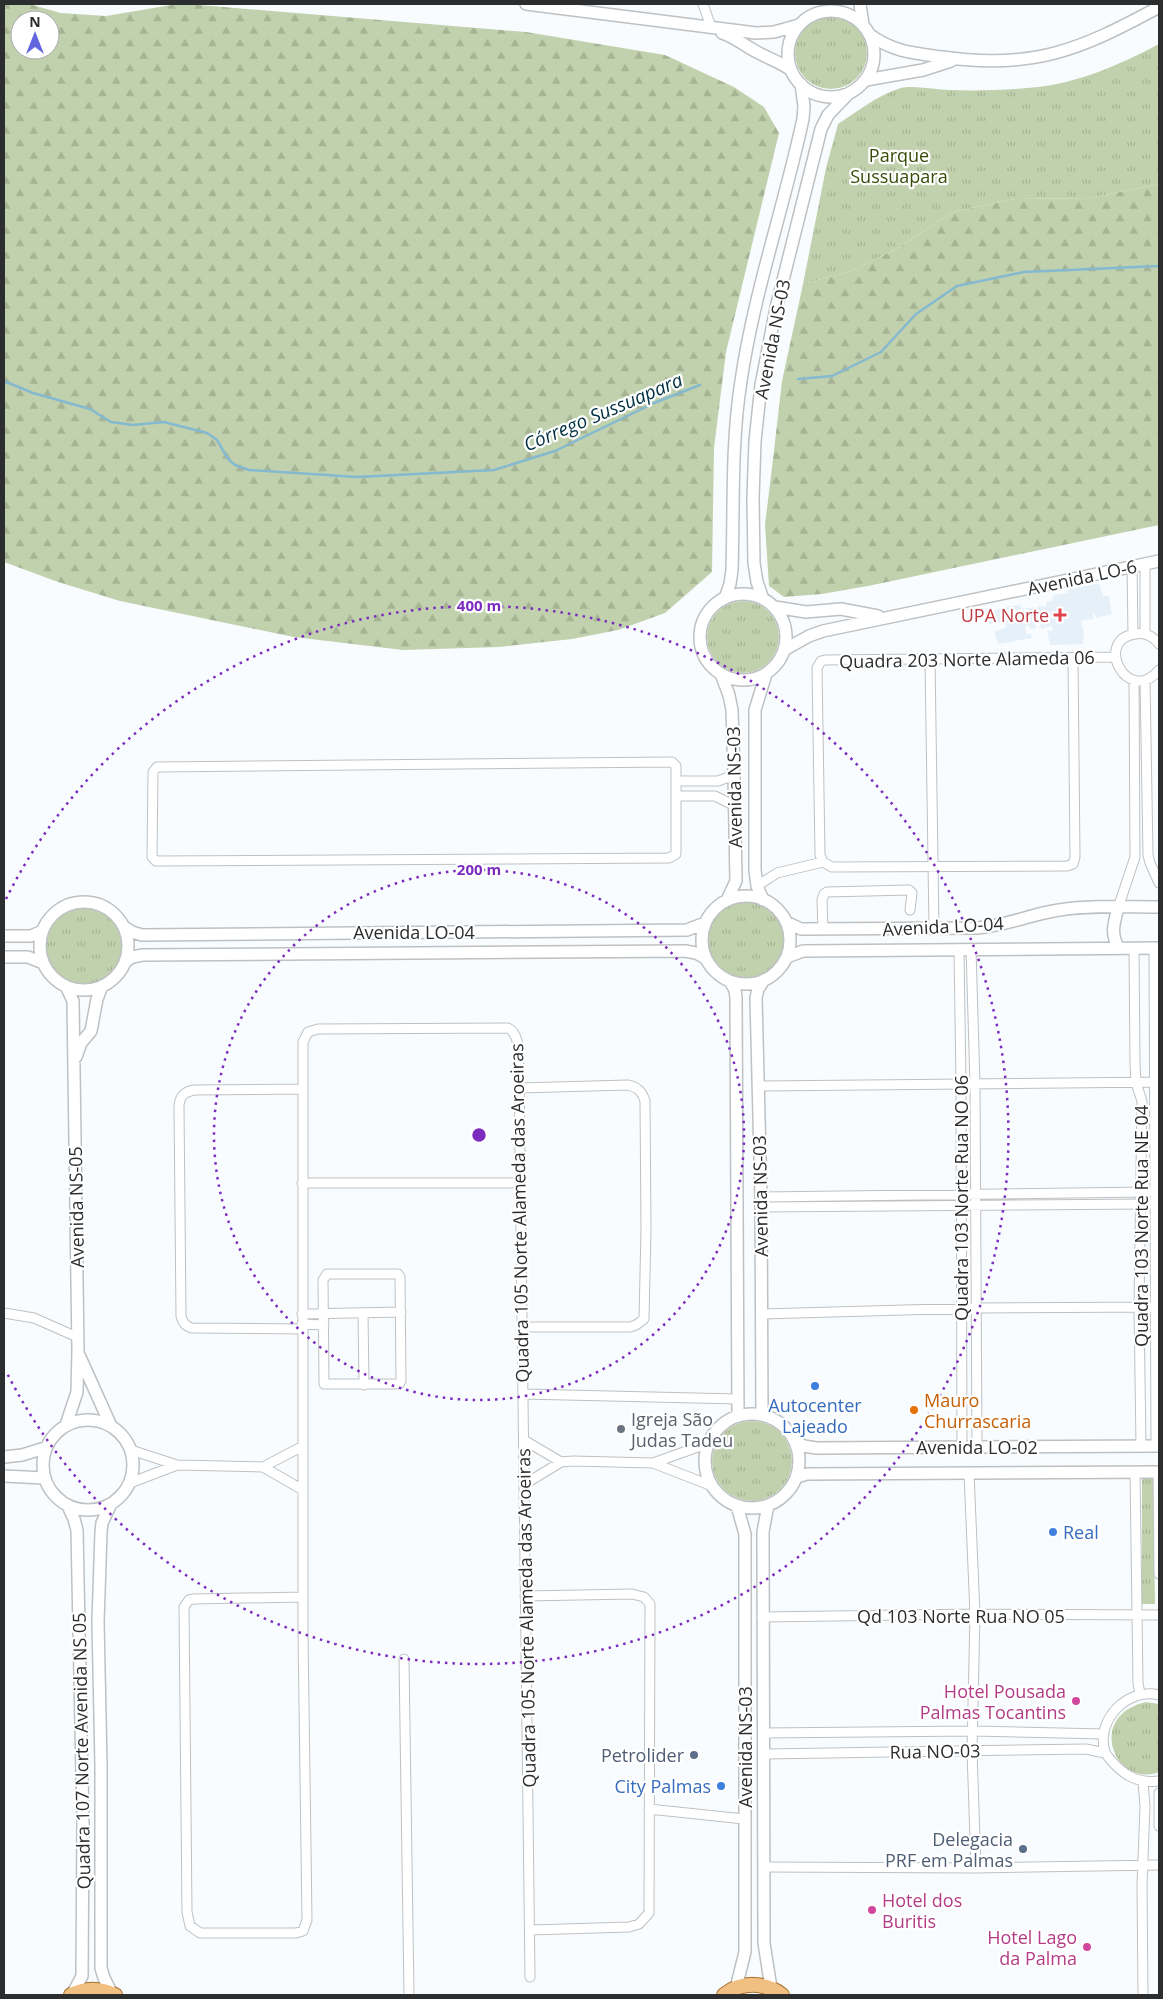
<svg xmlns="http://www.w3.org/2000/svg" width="1163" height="1999" font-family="'Open Sans',sans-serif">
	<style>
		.built { fill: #e5f0f8 }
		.grass { fill: url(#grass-tufts) }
		.forest { fill: url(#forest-firs); fill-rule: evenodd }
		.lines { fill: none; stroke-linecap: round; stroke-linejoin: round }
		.stream { stroke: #84b9d0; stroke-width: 2.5 }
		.minor-casing { stroke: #bdc1c4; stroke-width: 11 }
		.tertiary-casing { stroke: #bdc1c4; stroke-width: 14 }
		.primary-casing { stroke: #a6702d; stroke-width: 16 }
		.minor { stroke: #fff; stroke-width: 9 }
		.tertiary { stroke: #fff; stroke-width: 11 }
		.primary { stroke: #f1bf81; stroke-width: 14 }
		.ring { fill: none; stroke: #7b2cbf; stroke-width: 2.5; stroke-dasharray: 2.5 5 }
		.health-dot { fill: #e0444e; stroke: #fff; stroke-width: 2 }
		.shop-dot { fill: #3f7fe0; stroke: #fff; stroke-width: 2 }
		.food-dot { fill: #e8710a; stroke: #fff; stroke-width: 2 }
		.worship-dot { fill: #6b7280; stroke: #fff; stroke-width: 2 }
		.hotel-dot { fill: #d1479c; stroke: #fff; stroke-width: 2 }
		.service-dot { fill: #5c6f8a; stroke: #fff; stroke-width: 2 }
		.labels { text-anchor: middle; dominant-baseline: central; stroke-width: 4.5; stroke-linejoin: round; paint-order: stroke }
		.park-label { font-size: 18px; fill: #364b05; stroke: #fff }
		.street-label { font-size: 18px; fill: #2b2d2e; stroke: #fff }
		.health-label { font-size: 18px; fill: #be3a42; stroke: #fff; text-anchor: end }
		.food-label { font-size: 18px; fill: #c56008; stroke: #fff; text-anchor: start }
		.shop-label { font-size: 18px; fill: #366cbe; stroke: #fff }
		.worship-label { font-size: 18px; fill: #5b616d; stroke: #fff; text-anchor: start }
		.hotel-label { font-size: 18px; fill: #b23c85; stroke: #fff; text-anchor: end }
		.service-label { font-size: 18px; fill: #4e5e75; stroke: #fff; text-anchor: end }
		.water-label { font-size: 19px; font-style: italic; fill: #003041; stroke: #fff }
		.centre { fill: #7b2cbf; stroke: #fff; stroke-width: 2.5 }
		.ring-label { font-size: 15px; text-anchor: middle; font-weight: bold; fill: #7b2cbf; stroke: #fff; stroke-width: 4.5; stroke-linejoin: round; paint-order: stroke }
	</style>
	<defs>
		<pattern id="grass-tufts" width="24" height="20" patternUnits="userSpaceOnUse" patternTransform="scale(1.25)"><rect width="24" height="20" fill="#c1d1ad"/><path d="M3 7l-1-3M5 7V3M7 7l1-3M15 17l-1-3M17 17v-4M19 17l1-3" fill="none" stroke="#a6b495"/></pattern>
		<pattern id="forest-firs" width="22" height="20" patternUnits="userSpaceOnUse" patternTransform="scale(1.25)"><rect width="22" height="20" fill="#c1d1ad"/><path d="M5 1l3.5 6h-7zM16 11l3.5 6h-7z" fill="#a6b495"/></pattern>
	</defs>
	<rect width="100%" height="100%" fill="#f9fcff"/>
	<path class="built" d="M1099,583l4,13h6l3,18 -16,4 -1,-5h-2v6l-12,2 3,13 -1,10 -33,1 -3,-14 6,-1 -1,-4 -11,3 -1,-7 -5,1 1,5 -5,1 -2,-4 -4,1 1,8h5l1,4 -34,6 -4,-13 12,-3v-7l-17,3 -3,-12 14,-3 2,8 3,-1 -1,-9 16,-2 4,12h3l-1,-9 20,-2v-4l6,-1 2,-6 14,-2v-3z"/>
	<path class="grass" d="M795 53a36 36 0 1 1 72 0a36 36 0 1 1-72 0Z
		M1159,44v140l-69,14 -75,1 -62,13 -53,35 -48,24 -49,13 23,-116 12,-44c20,-13 40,-29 63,-36 12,-3 36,2 49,2 29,1 59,0 88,-3 43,-5 83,-23 121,-43z
		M707 637a36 36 0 1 1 72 0a36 36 0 1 1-72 0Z
		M707 940a39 39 0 1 1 78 0a39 39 0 1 1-78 0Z
		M44 946a39 39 0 1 1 78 0a39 39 0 1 1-78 0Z
		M712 1461a40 40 0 1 1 80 0a40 40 0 1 1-80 0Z
		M1142,1474h11l2,130h-13z
		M1146,1702l13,2v68c-44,17 -74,-56 -13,-70z"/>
	<path class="forest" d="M4,4h25l32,9 45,3 71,-12h10l339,28 139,23 69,32 30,20 15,26 -53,219 -12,96 -2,124 -47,41 -47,17 -46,9 -73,8 -96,3 -109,-13 -174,-36 -62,-19 -54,-20zM20,20h30v30h-30z
		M1159,184v341l-291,61 -46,8 -38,3 -15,-11 -4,-61 8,-66 9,-78 21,-97 49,-13 48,-24 53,-35 62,-13 75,-1z"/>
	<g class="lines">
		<path class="stream" d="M798,379l34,-3 49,-24 35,-38 41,-28 67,-14 135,-6
			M4,381l29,12 57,16 21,13 22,3 31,-3 43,11 10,7 11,19 7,6 14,5 108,7 137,-7 61,-19 99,-48 46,-18"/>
		<defs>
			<path id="minor" d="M703,4l8,23
				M1132,566l1,68
				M1145,634v-70
				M1159,644c-6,-8 -14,-12 -24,-10 -42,6 -7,73 24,36
				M1073,658l2,199 -2,7 -6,2 -235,1 -9,-5 -3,-7 -3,-187 4,-7 4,-1 291,-3
				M930,659l4,270
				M1145,680l3,175 2,8 9,20
				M672,762l4,4v88l-7,4 -513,3 -4,-4 1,-85 4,-5z
				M676,781h42l16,-6
				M676,796h39l20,10
				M757,886l20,-13 46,-11
				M1118,908l17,-51 -1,-177
				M823,929l-1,-29 2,-6 3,-2 82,-2 3,3 -2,17
				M1134,948l1,115 1,20 6,18 -3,207 2,138
				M1154,948l2,498
				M959,949l2,135 1,363
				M971,949l4,135 2,363
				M759,1086l399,-4
				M519,1088l109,-3c9,2 14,6 17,16l1,128 -2,90 -8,6 -6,2h-107
				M302,1183h219
				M761,1197l386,-5
				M761,1207l387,-3
				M327,1274h71l2,3 1,104 -2,3h-75l-1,-104z
				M4,1313l30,5 43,19
				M363,1313l1,72
				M302,1314l99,-2
				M761,1314l215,-6 183,-1
				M302,1324l22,1
				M302,1329l-110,-1c-7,-2 -9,-5 -11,-12l-2,-210c1,-10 5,-14 15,-16l108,-1
				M523,1394l215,5
				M524,1440l37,22
				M131,1450l46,15 86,2 40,-21
				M653,1463l56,-20
				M263,1467l40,23
				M1135,1472l3,211 2,11
				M1158,1472l1,102
				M969,1473l6,141 -3,137 4,117
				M130,1483l47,-18
				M525,1484l36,-22 12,-1 80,2 59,23
				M525,1596l107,-2 12,3 6,7 -1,309 -10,11 -10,3 -99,3
				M303,1597l-109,2 -5,1 -5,7 3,305 3,14 10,7h96l7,-2 4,-11 -4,-287v-591l5,-10 10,-3 190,-1c13,7 10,27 11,40l11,909
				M762,1617l213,-3 184,1
				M404,1659l5,336
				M1159,1695c-31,-8 -64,25 -54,57 0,2 3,4 4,6 13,16 28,26 50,23
				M764,1733l209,-2 131,3
				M765,1754l321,-5 19,4
				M1159,1793v33
				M649,1809l95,10
				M764,1867l212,1 183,-3
				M1143,1995l-1,-110 3,-79 -2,-24"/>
			<path id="tertiary" d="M526,4l230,29 18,-1 25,-7
				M860,4l3,21
				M788 54a43 43 0 1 1 86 0a43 43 0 1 1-86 0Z
				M722,33c13,4 23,13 35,19 12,7 24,10 35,19
				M870,35c24,17 43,18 72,22 91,13 138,-7 217,-50
				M866,80l57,-10 28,-9
				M700 637a43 43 0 1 1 86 0a43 43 0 1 1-86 0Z
				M725,598l5,-14 2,-14c2,-64 -1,-126 9,-189 13,-89 43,-174 62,-262l1,-13 -3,-22
				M763,599l-6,-17 -3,-19 -1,-65 2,-57 6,-56 15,-77 45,-179 7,-14 21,-22
				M775,607l31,5 35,-3 37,7
				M784,650l25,-14 14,-5 336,-70
				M721,674l8,21 3,15 2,65 2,106 -9,19
				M702 940a44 44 0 1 1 88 0a44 44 0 1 1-88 0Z
				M763,900l-6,-14 -2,-16v-160l11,-36
				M40 946a44 44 0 1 1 88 0a44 44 0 1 1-88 0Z
				M1118,908c-4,14 -8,27 1,40
				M786,922l15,7 176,-1c29,-2 54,-14 82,-18 33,-5 67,-3 100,-3
				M124,927l8,5 10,3 545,-5 18,-7
				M4,936h27l11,-5
				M4,957h24l15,6
				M787,957l16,-6 356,-3
				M125,962l7,-5 11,-2 542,-4 11,2 9,5
				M730,981l5,9 1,8 2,417
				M66,986l7,15 5,350 -1,41 -11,33
				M76,1057l5,-14 10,-12 6,-32 5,-13
				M79,1355l32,71
				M705 1461a47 47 0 1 1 94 0a47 47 0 1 1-94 0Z
				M762,1415l-1,-218 -5,-199 2,-9 6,-9
				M43 1465a45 45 0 1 1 90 0a45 45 0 1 1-90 0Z
				M796,1442l8,4 12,2 343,-2
				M4,1457l18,-2 23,-7
				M4,1476l40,2
				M797,1477l10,-3 352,-2
				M111,1504l-9,19 -1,9 -3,90 3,143v203l3,10 8,16
				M768,1505l-5,27 1,411 7,45
				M68,1506l6,13 3,11 6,293 -1,153 -10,19
				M736,1988l9,-36v-418l-8,-28"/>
			<path id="primary" d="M71,1995c14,-7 29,-7 44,0
				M724,1995c18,-14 41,-13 58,0"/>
		</defs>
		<use href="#minor" class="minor-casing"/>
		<use href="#tertiary" class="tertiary-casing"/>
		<use href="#primary" class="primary-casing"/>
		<use href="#minor" class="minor"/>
		<use href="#tertiary" class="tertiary"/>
		<use href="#primary" class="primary"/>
	</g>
	<g class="ring">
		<circle cx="479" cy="1135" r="265"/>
		<path d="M6 899A529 529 0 1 1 6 1371"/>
	</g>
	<path class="health-dot" d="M1057.5 607.5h5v5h5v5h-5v5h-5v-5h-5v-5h5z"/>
	<g class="shop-dot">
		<circle cx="815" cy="1386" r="5"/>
		<circle cx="1053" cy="1532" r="5"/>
		<circle cx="721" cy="1786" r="5"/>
	</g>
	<circle class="food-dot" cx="914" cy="1410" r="5"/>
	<circle class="worship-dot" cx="621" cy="1429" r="5"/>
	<g class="hotel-dot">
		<circle cx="1076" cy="1701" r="5"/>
		<circle cx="872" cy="1910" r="5"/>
		<circle cx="1087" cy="1947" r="5"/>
	</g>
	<g class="service-dot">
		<circle cx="694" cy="1755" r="5"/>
		<circle cx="1023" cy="1849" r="5"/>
	</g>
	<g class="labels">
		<g class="park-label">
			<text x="899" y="155">Parque<tspan x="899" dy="21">Sussuapara</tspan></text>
		</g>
		<g class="street-label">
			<text transform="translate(772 339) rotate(-79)">Avenida NS-03</text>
			<text transform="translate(1082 577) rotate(-12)">Avenida LO-6</text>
			<text transform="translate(967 659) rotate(-1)">Quadra 203 Norte Alameda 06</text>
			<text transform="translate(734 787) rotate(-91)">Avenida NS-03</text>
			<text transform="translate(943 926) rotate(-3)">Avenida LO-04</text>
			<text x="414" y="932">Avenida LO-04</text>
			<text transform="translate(760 1196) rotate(-91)">Avenida NS-03</text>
			<text transform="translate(961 1198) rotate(-90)">Quadra 103 Norte Rua NO 06</text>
			<text transform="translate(76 1207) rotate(-91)">Avenida NS-05</text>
			<text transform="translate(519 1213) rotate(-91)">Quadra 105 Norte Alameda das Aroeiras</text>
			<text transform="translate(1141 1226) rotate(-90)">Quadra 103 Norte Rua NE 04</text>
			<text x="977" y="1447">Avenida LO-02</text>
			<text x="961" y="1616">Qd 103 Norte Rua NO 05</text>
			<text transform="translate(526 1618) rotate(-91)">Quadra 105 Norte Alameda das Aroeiras</text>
			<text transform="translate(745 1747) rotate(-90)">Avenida NS-03</text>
			<text transform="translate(81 1751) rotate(-91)">Quadra 107 Norte Avenida NS 05</text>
			<text transform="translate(935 1751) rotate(-1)">Rua NO-03</text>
		</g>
		<g class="health-label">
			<text x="1049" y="615">UPA Norte</text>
		</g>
		<g class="food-label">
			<text x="924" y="1400">Mauro<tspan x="924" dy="21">Churrascaria</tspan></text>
		</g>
		<g class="shop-label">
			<text x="815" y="1405">Autocenter<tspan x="815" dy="21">Lajeado</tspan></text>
			<text x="1063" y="1532" text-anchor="start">Real</text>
			<text x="711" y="1786" text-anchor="end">City Palmas</text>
		</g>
		<g class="worship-label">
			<text x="631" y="1419">Igreja São<tspan x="631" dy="21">Judas Tadeu</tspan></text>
		</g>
		<g class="hotel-label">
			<text x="1066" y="1691">Hotel Pousada<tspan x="1066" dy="21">Palmas Tocantins</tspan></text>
			<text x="882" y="1900" text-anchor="start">Hotel dos<tspan x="882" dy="21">Buritis</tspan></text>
			<text x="1077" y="1937">Hotel Lago<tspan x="1077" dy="21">da Palma</tspan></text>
		</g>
		<g class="service-label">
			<text x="684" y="1755">Petrolider</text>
			<text x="1013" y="1839">Delegacia<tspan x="1013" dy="21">PRF em Palmas</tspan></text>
		</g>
		<g class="water-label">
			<text transform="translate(603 412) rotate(-23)">Córrego Sussuapara</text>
		</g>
	</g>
	<circle cx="479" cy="1135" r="8" class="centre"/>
	<g class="ring-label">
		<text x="479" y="611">400 m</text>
		<text x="479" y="875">200 m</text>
	</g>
	<rect width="1163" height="1999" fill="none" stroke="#2b2d2e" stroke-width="10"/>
	<g transform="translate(35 35)"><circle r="24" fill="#ffffff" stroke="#aaabab"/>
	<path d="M0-4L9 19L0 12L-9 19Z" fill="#6367df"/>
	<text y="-8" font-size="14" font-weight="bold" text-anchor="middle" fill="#2b2d2e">N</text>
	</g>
</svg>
